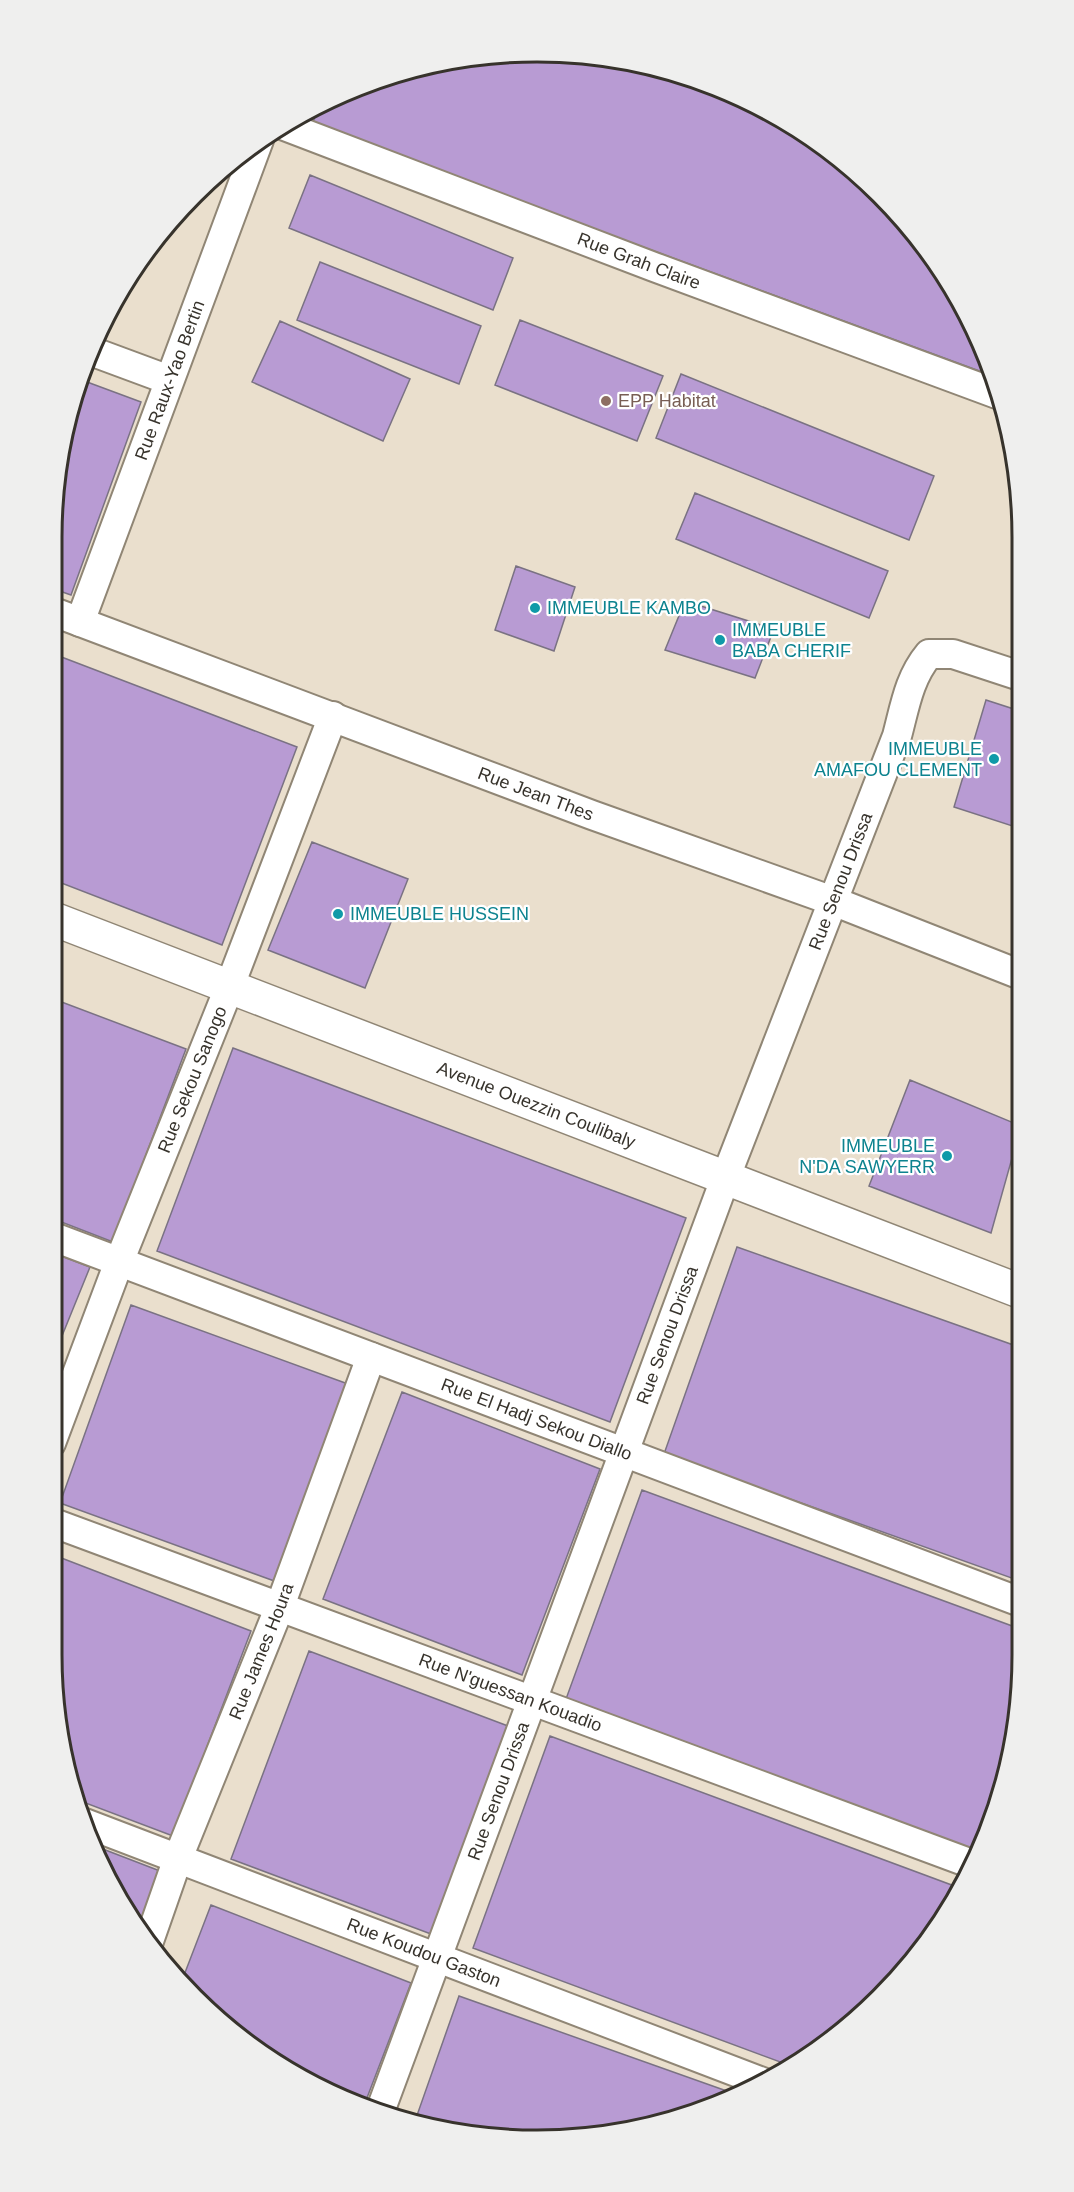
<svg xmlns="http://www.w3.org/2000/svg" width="1074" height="2192" font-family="Arial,sans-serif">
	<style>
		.building { fill: #b89bd3; stroke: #7a7283; stroke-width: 1.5 }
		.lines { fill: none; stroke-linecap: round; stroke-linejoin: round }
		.street-casing { stroke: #908675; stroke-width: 32 }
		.secondary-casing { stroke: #908675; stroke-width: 36 }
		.street { stroke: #fff; stroke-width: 28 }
		.secondary { stroke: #fff; stroke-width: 33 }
		.education-dot { fill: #8d6e63; stroke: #fff; stroke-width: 2 }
		.culture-dot { fill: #0f9aa8; stroke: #fff; stroke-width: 2 }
		.labels { text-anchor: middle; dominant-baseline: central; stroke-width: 4.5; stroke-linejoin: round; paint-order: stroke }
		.street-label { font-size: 18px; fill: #37332c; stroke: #fff }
		.education-label { font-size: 18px; fill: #785e54; stroke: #fff; text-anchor: start }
		.culture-label { font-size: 18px; fill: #0d838f; stroke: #fff; text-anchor: start }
		.rim { fill: none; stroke: #37332c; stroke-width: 3 }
	</style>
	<rect width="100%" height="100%" fill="#eadfcd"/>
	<path class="building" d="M537,51l95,9 91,28 110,63 89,90 64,110 7,25 -681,-251 7,-20 32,-17 92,-28z
		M310,175l203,83 -20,52 -204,-82z
		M320,262l161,64 -22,58 -162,-64z
		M520,320l143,56 -26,65 -142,-56z
		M280,321l130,58 -27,62 -131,-59z
		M681,374l253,102 -25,64 -253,-102z
		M79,379l62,23 -70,193 -20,-7v-51l9,-95z
		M695,493l193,78 -19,47 -193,-79z
		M516,566l59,21 -21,64 -59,-21z
		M685,601l89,28 -19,49 -90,-28z
		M51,653l246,94 -75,198 -171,-66z
		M986,700l34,11 -1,117 -65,-21z
		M312,842l96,37 -43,109 -97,-38z
		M51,998l135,51 -73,193 -62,-24z
		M233,1048l453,170 -76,204 -453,-171z
		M910,1080l111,46 -30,107 -122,-47z
		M737,1247l285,101 1,234 -359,-128z
		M51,1252l39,15 -39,96z
		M131,1305l217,79 -71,198 -217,-79z
		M402,1392l198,77 -78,206 -199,-76z
		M642,1490l381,140v25l-9,95 -28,91 -7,11 -413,-153z
		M51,1554l200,77 -78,205 -98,-37 -24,-144z
		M309,1651l199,75 -77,208 -200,-75z
		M550,1736l407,151 -55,89 -69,65 -42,25 -318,-118z
		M95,1846l65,25 -21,56z
		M211,1905l200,78 -46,120 -71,-27 -78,-56 -35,-37z
		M459,1996l279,99 -138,42 -158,-5 -27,-11z"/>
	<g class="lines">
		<defs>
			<g id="street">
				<path id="s1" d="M282,125l372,142 343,127"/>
				<path d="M88,350l81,30"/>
				<path id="s2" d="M51,611l541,204 241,86 188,74"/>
				<path id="s3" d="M80,622l179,-482"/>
				<path id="s4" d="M51,1236l972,367"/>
				<path id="s5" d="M51,1443l68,-181 110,-274 104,-272"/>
				<path id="s6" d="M51,1522l921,342"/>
				<path id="s7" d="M82,1822l683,261"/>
				<path id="s8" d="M148,1944l30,-86 102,-252 91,-249"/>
				<path id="s9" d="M381,2109l344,-930 172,-443c8,-30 12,-58 32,-82h24l67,22"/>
			</g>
			<g id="secondary">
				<path id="s10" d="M51,918l971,374"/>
			</g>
		</defs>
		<use href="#street" class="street-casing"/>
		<use href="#secondary" class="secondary-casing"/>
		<use href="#street" class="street"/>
		<use href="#secondary" class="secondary"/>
	</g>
	<circle class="education-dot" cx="606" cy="401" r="6"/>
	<g class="culture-dot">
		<circle cx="535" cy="608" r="6"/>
		<circle cx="720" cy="640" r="6"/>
		<circle cx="994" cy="759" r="6"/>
		<circle cx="338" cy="914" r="6"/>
		<circle cx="947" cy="1156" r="6"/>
	</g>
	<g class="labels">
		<g class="street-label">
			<text stroke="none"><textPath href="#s1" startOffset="382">Rue Grah Claire</textPath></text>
			<text stroke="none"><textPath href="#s3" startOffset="258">Rue Raux-Yao Bertin</textPath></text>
			<text stroke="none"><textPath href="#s2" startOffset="518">Rue Jean Thes</textPath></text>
			<text stroke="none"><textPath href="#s9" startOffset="1311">Rue Senou Drissa</textPath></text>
			<text stroke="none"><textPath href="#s5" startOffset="390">Rue Sekou Sanogo</textPath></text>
			<text stroke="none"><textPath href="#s10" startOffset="520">Avenue Ouezzin Coulibaly</textPath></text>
			<text stroke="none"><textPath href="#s9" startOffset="825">Rue Senou Drissa</textPath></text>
			<text stroke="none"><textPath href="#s4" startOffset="519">Rue El Hadj Sekou Diallo</textPath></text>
			<text stroke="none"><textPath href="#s8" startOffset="314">Rue James Houra</textPath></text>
			<text stroke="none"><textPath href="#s6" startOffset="490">Rue N'guessan Kouadio</textPath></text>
			<text stroke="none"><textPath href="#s9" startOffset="339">Rue Senou Drissa</textPath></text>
			<text stroke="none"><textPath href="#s7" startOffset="366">Rue Koudou Gaston</textPath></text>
		</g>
		<g class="education-label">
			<text x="618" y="401">EPP Habitat</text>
		</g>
		<g class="culture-label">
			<text x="547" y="608">IMMEUBLE KAMBO</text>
			<text x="732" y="630">IMMEUBLE<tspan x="732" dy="21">BABA CHERIF</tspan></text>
			<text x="982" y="749" text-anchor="end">IMMEUBLE<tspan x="982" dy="21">AMAFOU CLEMENT</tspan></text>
			<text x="350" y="914">IMMEUBLE HUSSEIN</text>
			<text x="935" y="1146" text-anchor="end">IMMEUBLE<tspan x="935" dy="21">N'DA SAWYERR</tspan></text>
		</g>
	</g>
	<path d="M0 0H1074V2192H0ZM537 62H537A475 475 0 0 1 1012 537V1655A475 475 0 0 1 537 2130H537A475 475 0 0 1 62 1655V537A475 475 0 0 1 537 62Z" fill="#efefee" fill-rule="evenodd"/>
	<path class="rim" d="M537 62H537A475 475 0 0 1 1012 537V1655A475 475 0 0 1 537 2130H537A475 475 0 0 1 62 1655V537A475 475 0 0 1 537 62Z"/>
</svg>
